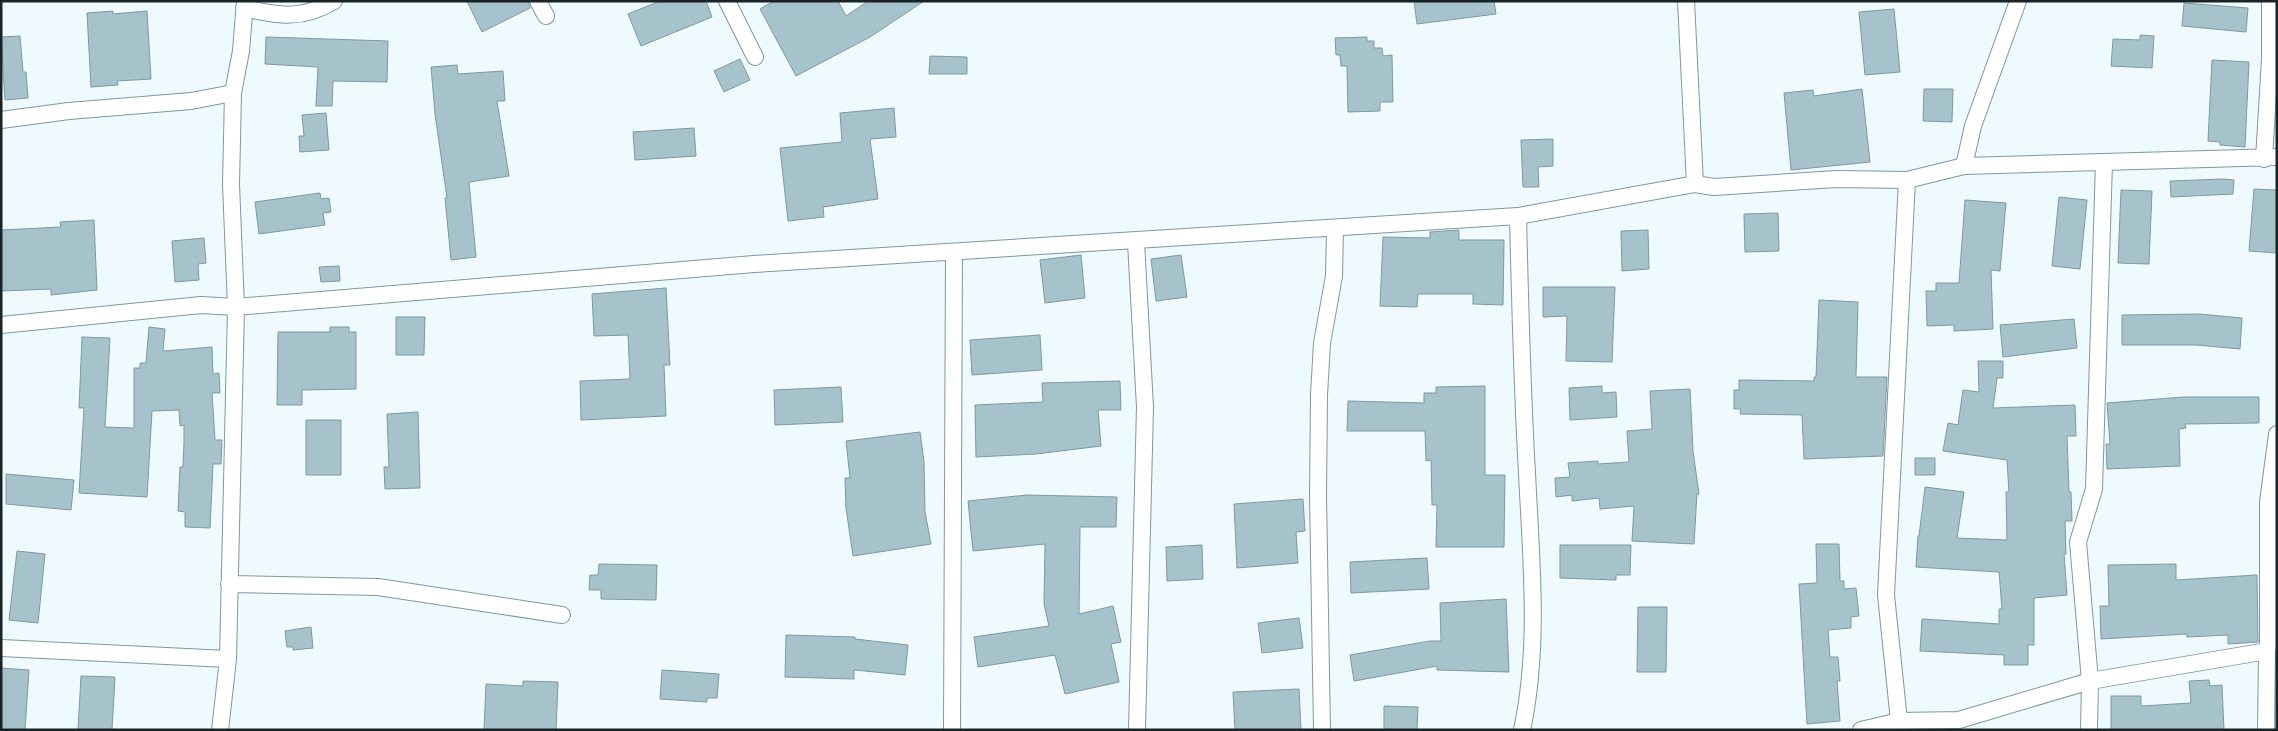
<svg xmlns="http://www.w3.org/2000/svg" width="2278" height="731" font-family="Signika,sans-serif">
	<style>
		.building { fill: #a6c3cb; stroke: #7e99a1 }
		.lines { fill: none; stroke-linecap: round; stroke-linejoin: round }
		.minor-casing { stroke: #7e99a1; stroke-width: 18 }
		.minor { stroke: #fff; stroke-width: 16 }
	</style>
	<rect width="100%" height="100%" fill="#eefafd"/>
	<path class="building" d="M467,1h61l2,7 -48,24z
		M660,1h46l6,16 -71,29 -13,-32z
		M774,1h64l8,15 22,-15h56l-54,36 -74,39 -36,-67z
		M1414,1h80l2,13 -79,10z
		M2184,3l64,5 -2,24 -64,-6z
		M1894,9l6,63 -35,3 -6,-63z
		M113,11v3l34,-3 4,68 -34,2 1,4 -27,2 -4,-74z
		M2140,35l14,1 -2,32 -41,-2 2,-27 27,1z
		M20,36l3,36h3l2,26 -23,2 -4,-63z
		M266,37l122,4 -1,41 -54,-1 -1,25h-16l2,-39 -53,-3z
		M1367,37v4h7v7h8l1,8 9,-1 1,47h-13v9l-32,1 -1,-46h-6l-1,-11h-4l-1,-17z
		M930,56l37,1v17h-38z
		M740,59l10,21 -26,12 -10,-21z
		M2212,60l37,2 -4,85 -25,-2v-3l-12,-1z
		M457,65l1,9 45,-3 2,30h-8l12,75 -40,6 7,75 -25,3 -6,-62h2l-12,-84 -4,-47z
		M1862,89l8,73 -79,8 -7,-77 29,-3 1,6z
		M1924,89h29l-1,33 -29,-1z
		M894,108l2,29 -26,2 8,60 -55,8 1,10 -36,4 -8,-73 62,-6 -2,-29z
		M326,113l3,37 -29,2 -1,-16h5l-2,-21z
		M694,128l2,28 -61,4 -2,-28z
		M1553,139v27l-15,1 1,20h-16l-2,-47z
		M2223,179l11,1 -1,14 -62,3 -1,-16z
		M2254,189l23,1v63l-28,-2z
		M2121,190l31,1 -3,73 -31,-1z
		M320,193l1,6 8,-1 2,14 -8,1 2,12 -66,9 -4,-32z
		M2059,197l28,3 -7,69 -28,-3z
		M1965,200l41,3 -6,68 -9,-1 2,59 -39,2v-6l-27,1 -1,-35h10v-8h23z
		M1778,213l1,38 -34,1 -1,-38z
		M94,220l3,70 -46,5v-6l-50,2v-61l60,-3 -1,-5z
		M1459,230v10h45l-1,65 -30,-1v-10h-55l-1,13 -37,-1 3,-69 47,1v-6z
		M1648,230l1,39 -27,2 -1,-40z
		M204,238l2,25 -8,1 1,16 -24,2 -3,-41z
		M1081,255l4,43 -40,5 -5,-43z
		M1181,255l6,42 -31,4 -5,-42z
		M339,266l1,15 -19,1 -2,-15z
		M1543,287h72l-3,75 -46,-1 1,-45 -24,1z
		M666,288l4,77h-6l2,51 -85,4 -1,-39 50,-2 -2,-44 -34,1 -2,-42z
		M1819,300l39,2 -2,75h31l-4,79 -79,3 -2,-44 -62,-1 1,-5h-7v-19h5v-10l75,1v-4h2z
		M2199,314l43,4 -2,31 -43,-4h-75v-30z
		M396,317h29l-1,38h-28z
		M2074,319l3,29 -74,9 -3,-32z
		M149,327l16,2 -2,22 49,-4 1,27 6,-1 1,20h-8l3,47h7l-1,24h-8l-3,64 -25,-1v-15l-7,-1 2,-44h3l1,-24v-18l-4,1 -1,-16 -27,1 -5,86 -68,-4 5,-85h-5l3,-71 28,1 -5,89 29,1v-60h6v-5h6z
		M330,327h19v5h7v57l-54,1v15h-25l1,-73h52z
		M1040,335l2,35 -70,5 -2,-35z
		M1978,361h25v17h-6l-4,30 82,-3 1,31h-9l2,56h2l1,29h-7l1,33h-2l3,41 -33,3v47h-6v20h-24v-10l-84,-4 2,-32 77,5v-15h3l-3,-37 -83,-5 2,-31h1l6,-49 39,5 -7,46 50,2 -1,-48h3l-2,-32 -64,-9 5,-28 10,2 5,-35 16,2z
		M1120,381l1,29h-23l3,36 -65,8 -60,3 -1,-52 68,-3 -1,-19z
		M1485,386v89h20l-1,72h-68l1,-42h-5l-1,-45 -5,1 -1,-30h-78l1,-30 76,2v-10h12v-6z
		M1602,386v7l14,-1 1,25 -47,3 -1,-32z
		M841,387l2,35 -68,3 -1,-35z
		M1690,389l3,62 6,43h-2l-3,50 -62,-3 2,-35 -34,3 -1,-11 -27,3v-6l-16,2 -1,-19 15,-1 -2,-14 30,-2v3l31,-2 -2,-31 25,-2 -2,-38z
		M2183,397h76v26l-74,1 1,4 -7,1 1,37 -73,3 -1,-25h4l-3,-41z
		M418,412l2,76 -35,1 -1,-22h5l-2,-53z
		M306,420h35v55h-35z
		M920,432l4,30 1,50 6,32 -78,12 -7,-48 -1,-30h5l-4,-37z
		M1915,458h20v17h-20z
		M6,474l68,6 -3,30 -65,-6z
		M1027,495l90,2 -1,30h-36l-1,87 34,-8 8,36 -10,2 8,38 -54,12 -10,-39 -77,12 -4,-30 75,-11 -5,-22 1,-60 -72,7 -5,-50z
		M1303,499l2,32 -9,1 2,31 -61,5 -3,-64z
		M1816,544h23l1,37h4v8l12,-1 3,28 -8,1v11l-23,2 2,27h8l2,24h-3l3,40 -33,3 -8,-140 18,-1z
		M1202,545l1,34 -36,2 -1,-34z
		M1560,545h71l-1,30h-14v5l-56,-2z
		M17,551l28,3 -7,69 -29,-3z
		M1427,558l2,31 -78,4 -1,-31z
		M599,564l58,1 -1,35 -55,-1v-9h-12l1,-15h8z
		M2176,564v16l81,-5 1,67 -30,2v-9l-41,2v-3l-86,5 -1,-33h9l-1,-41z
		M1506,599l3,73 -72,-2v-4l-83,15 -4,-26 80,-14h11l-1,-38z
		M1638,607h29l-1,65h-29z
		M1299,618l4,30 -41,5 -4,-30z
		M311,627l2,21 -20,2v-3h-6l-2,-16z
		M786,635l69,2v2l53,6 -3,30 -51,-5v9l-69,-2z
		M1,668l28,2 -4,60h-24z
		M662,670l57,4 -2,24h-10v4l-47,-3z
		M81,676l34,1 -3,53h-34z
		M2209,680l1,6 12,-1 2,45h-113v-34h30v10l50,-3 -2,-22z
		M523,681l35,1 -2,48h-72l2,-46 37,2z
		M1299,689l2,41h-66l-2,-38z
		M1384,706l34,1 -1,23h-33z"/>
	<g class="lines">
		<defs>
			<path id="minor" d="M538,1l8,15
				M727,1l28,56
				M1686,1l9,183
				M244,8c34,8 58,12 90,-7
				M1,120l68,-9 122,-10 42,-8
				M2264,159l6,-100v-58
				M1964,166l9,-40 45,-125
				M1518,216c2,86 4,172 9,257 4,85 13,173 -5,257
				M1136,242l9,165 -8,323
				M1,325l200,-20 35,2 518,-43 764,-48 177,-32 19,3 122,-8 71,1 57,-14 313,-9
				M229,584l149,3 184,28
				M2268,642v-140l9,-68
				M1,648l227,11
				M1899,721l-13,-126 21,-415
				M220,730l8,-71 8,-352 -5,-123 2,-91 8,-42 4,-50
				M952,730l2,-478
				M1322,730l-4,-235 1,-100 3,-52 12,-67 1,-48
				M1861,730l38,-9 60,-1 131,-39 177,-30 1,-9 9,-1
				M2089,730l1,-49 -12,-139 16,-53 10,-327
				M2266,730l1,-79"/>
		</defs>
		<use href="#minor" class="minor-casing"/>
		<use href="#minor" class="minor"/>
	</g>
	<rect width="2278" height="731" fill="none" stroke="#192427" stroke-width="5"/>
</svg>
